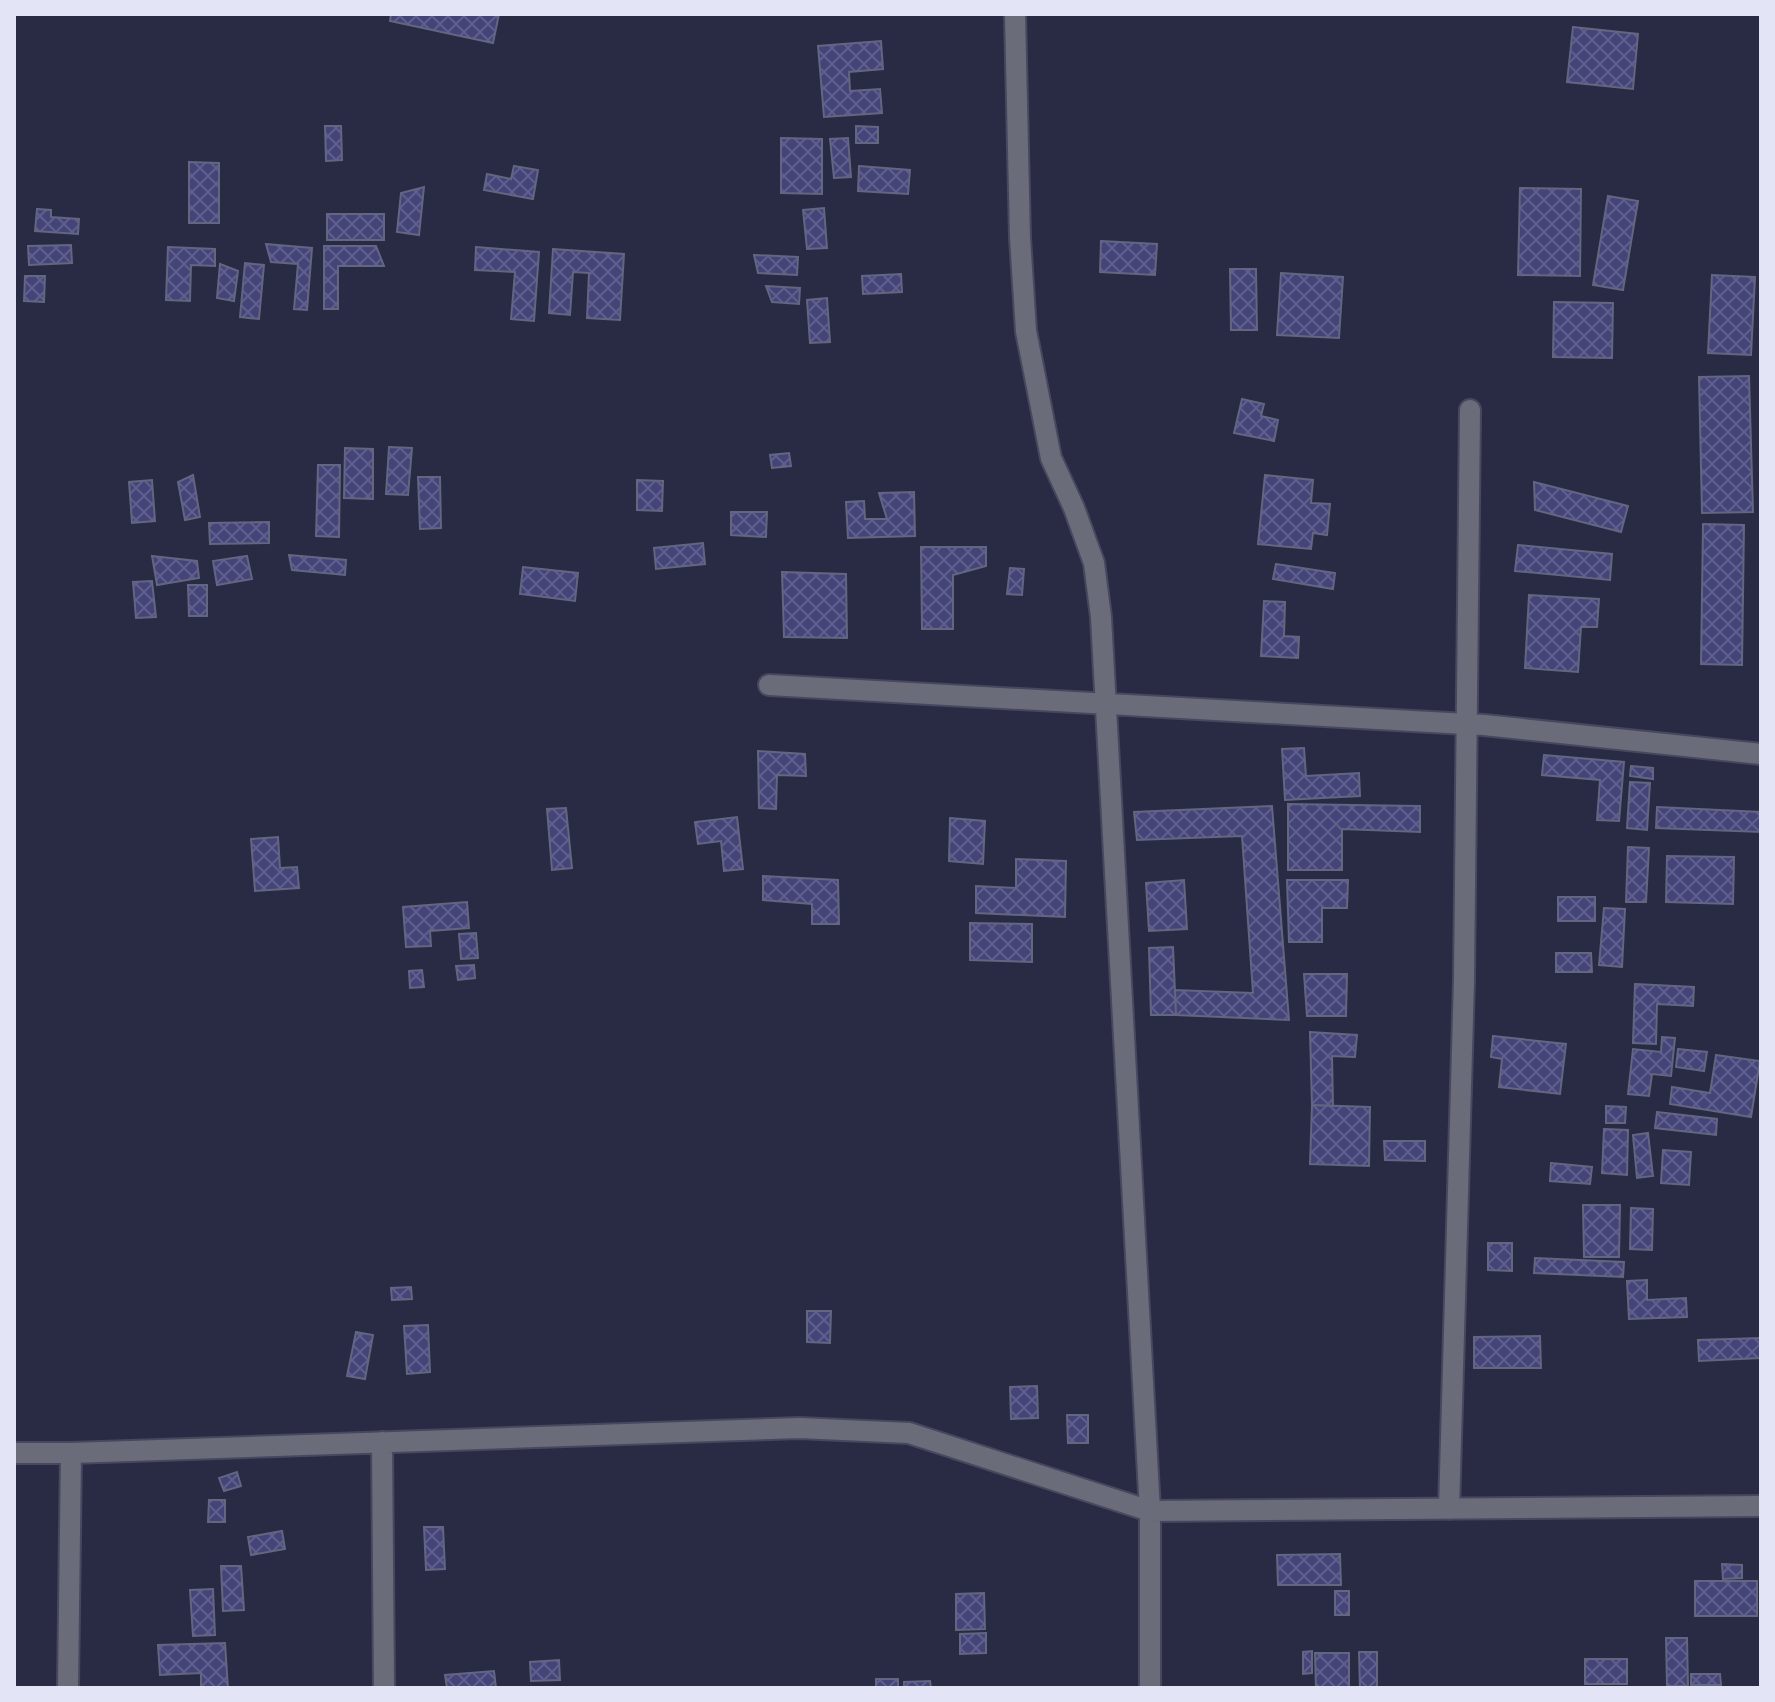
<svg xmlns="http://www.w3.org/2000/svg" width="1775" height="1702" font-family="Signika,sans-serif">
	<style>
		.building { fill: url(#building-cross-hatch); stroke: #636581; stroke-width: 2 }
		.lines { fill: none; stroke-linecap: round; stroke-linejoin: round }
		.minor-casing { stroke: #47485f; stroke-width: 24 }
		.minor { stroke: #6b6c79; stroke-width: 20 }
	</style>
	<defs>
		<pattern id="building-cross-hatch" width="8" height="8" patternUnits="userSpaceOnUse" patternTransform="scale(2)"><rect width="8" height="8" fill="#444479"/><path d="M0 0l8 8M0 8l8-8" fill="none" stroke="#5f5f8d"/></pattern>
	</defs>
	<rect width="100%" height="100%" fill="#292a43"/>
	<path class="building" d="M391,14h108l-6,29 -103,-22z
		M1573,27l65,7 -5,55 -66,-7z
		M881,41l2,28 -34,3 1,19 30,-2 2,24 -58,4 -6,-71z
		M325,126h16l1,34 -16,1z
		M856,126l22,1v16h-22z
		M781,138l41,1v55l-41,-1z
		M848,138l3,39 -17,1 -4,-39z
		M189,162l30,1v60h-30z
		M514,166l24,4 -5,29 -49,-9 3,-16 24,5z
		M859,166l51,4 -2,24 -50,-3z
		M424,187l-5,48 -22,-3 4,-39z
		M1520,188l61,1 -1,87 -62,-1z
		M1608,196l30,5 -15,89 -30,-5z
		M824,208l3,40 -20,1 -4,-39z
		M37,209l14,1v7l28,2 -1,15 -43,-3z
		M327,214h57v26h-57z
		M1101,241l56,3 -2,31 -55,-3z
		M266,244l46,4 -5,62 -13,-1 4,-45 -27,-2z
		M71,245l1,18 -43,2 -1,-19z
		M324,246h52l8,20h-46v43h-14z
		M168,247l47,2v17l-24,-1 -1,36 -24,-1z
		M476,247l63,5 -5,69 -23,-2 4,-47 -40,-2z
		M553,249l71,5 -4,66 -33,-2 2,-45 -16,-1 -3,43 -21,-2z
		M754,255l44,2 -1,18 -39,-2z
		M245,263l19,2 -5,54 -19,-2z
		M220,264l18,7 -4,30 -17,-3z
		M1230,269h26l1,61h-26z
		M1281,273l62,4 -4,61 -62,-3z
		M901,274l1,18 -39,2 -1,-18z
		M1712,275l43,2 -4,78 -43,-2z
		M25,276h20l-1,26 -20,-1z
		M766,286l34,2 -1,16 -27,-2z
		M827,298l3,44 -20,1 -3,-43z
		M1554,302l59,1 -1,55 -59,-1z
		M1749,376l4,136 -51,1 -3,-136z
		M1242,399l22,5 -3,12 17,4 -4,21 -40,-8z
		M389,447l23,1 -4,47 -22,-1z
		M345,448l28,1v50l-29,-1z
		M789,453l2,13 -19,2 -2,-13z
		M318,465h22l-1,72 -23,-1z
		M193,475l7,42 -15,3 -7,-38z
		M1265,475l48,5 -2,23 19,1 -3,31 -14,-2 -2,16 -53,-5z
		M418,477h22l1,51 -21,1z
		M152,480l3,41 -23,2 -3,-41z
		M637,480l26,1 -1,30 -25,-1z
		M1534,482l94,24 -7,26 -86,-22z
		M914,492l1,44 -67,2 -2,-36 18,-1 1,18h22l-8,-26z
		M731,512h36l-1,25 -35,-2z
		M269,522v21l-59,1 -1,-21z
		M1703,524l41,1 -2,140 -41,-1z
		M703,543l2,21 -49,5 -2,-21z
		M1518,545l94,9 -2,26 -95,-9z
		M921,547h65v19l-33,9v54h-31z
		M289,555l57,5 -1,15 -53,-5z
		M152,556l45,5 2,17 -42,7z
		M247,556l5,23 -35,6 -4,-24z
		M1276,564l59,9 -2,16 -60,-10z
		M523,567l55,6 -3,28 -55,-7z
		M1010,568l14,1 -2,26 -15,-1z
		M782,572l64,2 1,64 -63,-1z
		M152,581l4,36 -20,1 -3,-36z
		M188,585h19v31h-18z
		M1529,595l70,4 -2,28h-16l-3,45 -53,-4z
		M1264,601l21,1 -1,34 15,1 -1,21 -37,-2z
		M1304,748l2,28 53,-3 1,23 -75,4 -3,-51z
		M758,751l47,3 1,22 -29,-1 -1,34 -17,-1z
		M1544,755l80,7 -5,59 -22,-1 3,-40 -58,-5z
		M1631,766l22,2v11l-23,-3z
		M1630,782l20,1 -3,47 -20,-2z
		M1288,804l132,2v26l-78,-3v41h-54z
		M1272,806l17,214 -113,-5 -1,-25 78,3 -11,-157 -105,4 -3,-28z
		M1657,807l104,5v20l-105,-4z
		M566,808l6,60 -20,2 -5,-61z
		M737,817l6,52 -19,2 -3,-30 -23,3 -3,-22z
		M950,818l35,3 -2,43 -34,-3z
		M278,837l2,31 17,-1 2,21 -44,3 -4,-52z
		M1628,847l21,1 -3,54h-20z
		M1667,856l67,1 -1,47 -67,-2z
		M1016,859l50,2 -1,56 -89,-4v-27l40,2z
		M763,876l75,4 1,44h-27v-20l-49,-4z
		M1184,880l3,49 -38,2 -3,-48z
		M1287,880h61l-1,28h-25v34h-33z
		M1558,897h37v24h-37z
		M467,902l2,26 -39,3 1,15 -25,1 -3,-40z
		M1604,908l21,1 -3,58 -23,-2z
		M970,923l62,1v38l-62,-2z
		M476,933l2,25 -17,1 -2,-25z
		M1173,947l3,68h-25l-2,-67z
		M1556,953h35l1,19h-36z
		M474,965l1,13 -17,2 -2,-14z
		M422,970l2,17 -14,1 -1,-17z
		M1304,974h43l-1,42h-39z
		M1635,984l59,3 -1,19 -36,-2 -1,40 -23,-1z
		M1310,1032l47,3 -2,22 -23,-1 1,50 -21,-1z
		M1493,1036l73,8 -6,50 -61,-7 3,-28 -11,-2z
		M1662,1037l13,1 -4,38 -19,-2 -3,22 -21,-2 5,-45 28,3z
		M1678,1049l29,3 -3,19 -28,-4z
		M1716,1055l44,6 -9,56 -81,-13 2,-17 38,6z
		M1312,1105l58,2 -1,59 -59,-2z
		M1606,1106l20,1 -1,16h-19z
		M1657,1112l60,7 -1,16 -61,-7z
		M1604,1129l24,1 -1,45 -25,-2z
		M1648,1133l5,43 -16,2 -4,-43z
		M1384,1141h41v20l-40,-1z
		M1663,1150l28,2 -2,33 -28,-2z
		M1551,1163l41,4 -2,17 -40,-3z
		M1583,1205h37l-1,52h-35z
		M1631,1208l22,1 -1,41 -22,-1z
		M1488,1243h24v28l-24,-1z
		M1535,1258l89,4 -1,15 -89,-4z
		M1647,1280v20l39,-2 1,19 -58,2 -2,-38z
		M411,1287l1,12 -20,1 -1,-12z
		M807,1311h24l-1,32 -23,-1z
		M428,1325l2,47 -23,2 -3,-48z
		M356,1332l17,3 -8,44 -18,-3z
		M1540,1336l1,32h-67v-31z
		M1761,1338v20l-62,3 -1,-21z
		M1037,1386l1,32 -27,1 -1,-32z
		M1067,1415h21v28h-20z
		M237,1472l4,14 -17,5 -5,-13z
		M209,1500h16v22h-17z
		M424,1527h19l2,42 -19,1z
		M282,1531l3,18 -34,6 -3,-18z
		M1340,1554l1,31h-63l-1,-30z
		M1722,1564l20,1v13l-19,1z
		M221,1566h20l3,44 -21,1z
		M1695,1581h62v35h-62z
		M213,1589l2,46 -22,1 -3,-46z
		M1335,1591h14v24h-14z
		M984,1593l1,36 -29,1v-36z
		M986,1633v20l-26,1v-20z
		M1666,1638h21l1,48h-21z
		M225,1643l3,45h-27v-15l-41,2 -2,-30z
		M1312,1651v22l-9,1v-22z
		M1359,1652h18v36h-17z
		M1315,1653h34v35h-33z
		M1585,1659h42v25h-42z
		M559,1660l1,20 -29,1 -1,-19z
		M494,1671l2,17h-49l-2,-13z
		M1691,1674h29l1,11h-30z
		M876,1679h22v9h-22z
		M930,1681l1,7h-27v-6z"/>
	<g class="lines">
		<defs>
			<path id="minor" d="M1015,14l5,224 6,93 25,127 23,50 20,55 7,54 49,894v177
				M769,685l715,40 277,29
				M382,1442l2,246
				M14,1453h57l728,-25 110,5 241,78 611,-5
				M1449,1509l15,-529 6,-570
				M68,1688l3,-235"/>
		</defs>
		<use href="#minor" class="minor-casing"/>
		<use href="#minor" class="minor"/>
	</g>
	<rect width="1775" height="1702" fill="none" stroke="#e3e4f5" stroke-width="32"/>
</svg>
